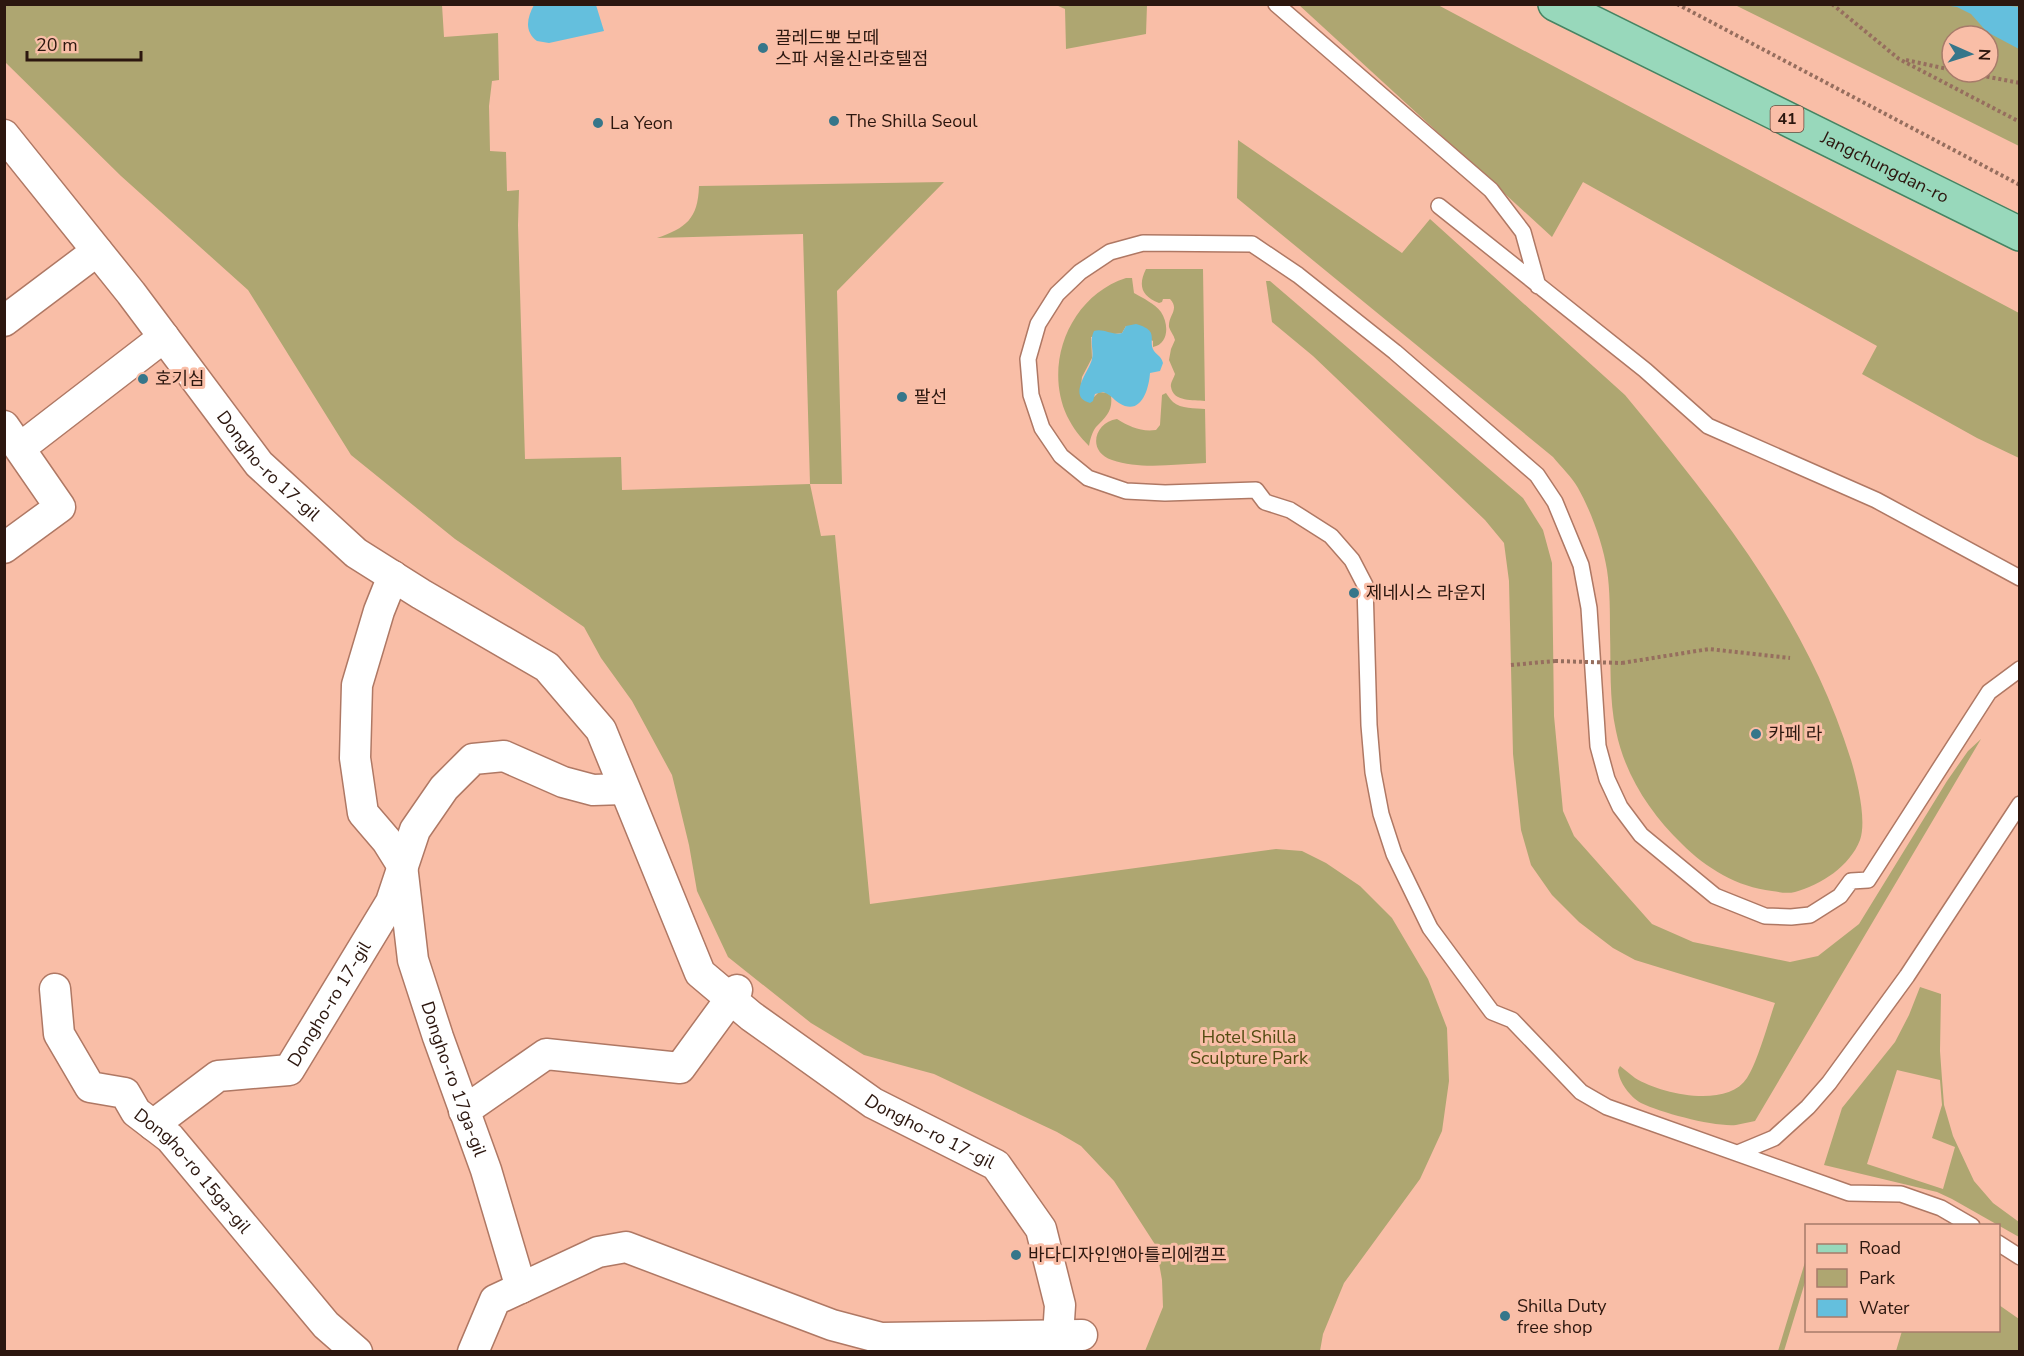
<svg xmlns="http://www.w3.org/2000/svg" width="2024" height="1356" font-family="'Nunito Sans','Noto Sans KR',sans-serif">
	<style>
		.green { fill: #aea671; fill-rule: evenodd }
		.water { fill: #64bfdd }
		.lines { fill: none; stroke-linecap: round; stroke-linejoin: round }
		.lane-casing { stroke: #af7864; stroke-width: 18 }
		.street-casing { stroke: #af7864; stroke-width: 33 }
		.primary-casing { stroke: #468462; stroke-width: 36 }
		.path { stroke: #966e5e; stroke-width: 4; stroke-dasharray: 3 3; stroke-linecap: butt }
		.lane { stroke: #fff; stroke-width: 15 }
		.street { stroke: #fff; stroke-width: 30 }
		.primary { stroke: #98d8bb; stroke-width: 33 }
		.path-bridge { stroke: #966e5e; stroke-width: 4; stroke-dasharray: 3 3; stroke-linecap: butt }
		.poi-dot { fill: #36768a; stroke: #f9bea7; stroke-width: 2 }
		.labels { text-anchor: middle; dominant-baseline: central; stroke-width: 6; stroke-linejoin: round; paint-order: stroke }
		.shield { fill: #f9bea7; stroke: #6a493d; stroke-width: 1.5 }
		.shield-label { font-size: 16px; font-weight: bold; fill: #2c170f }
		.poi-label { font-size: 18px; fill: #2c170f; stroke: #f9bea7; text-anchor: start }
		.street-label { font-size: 18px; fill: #2c170f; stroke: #f9bea7 }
		.park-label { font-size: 18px; fill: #534b11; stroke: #f9bea7 }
	</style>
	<rect width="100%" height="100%" fill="#f9bea7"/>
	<path class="green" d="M4,5h438l2,32 54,-4 1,47 -7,1 -3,25 1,45 16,1 1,39 12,-1 -1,35 7,234 96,-2 1,33 188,-6 -7,-250 -146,4c29,-10 41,-19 42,-52l245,-4 -107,109 5,193h-32l11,52 14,-1 35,369 406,-55 26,2 24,12 34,23 32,32 36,61 19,49 2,53 -7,50 -22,48 -76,104 -21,51 -3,17h-175l18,-44 -1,-27 -6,-34 -42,-65 -33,-35 -24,-14 -123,-58 -70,-19 -53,-32 -83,-66 -31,-66 -8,-46 -17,-70 -40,-74 -31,-43 -17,-31 -129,-88 -104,-84 -103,-165 -127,-114 -116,-114z
		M1056,5h91l-1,29 -80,15 -1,-40z
		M1299,5h139l581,308v145l-42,-20 -115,-64 15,-28 -294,-164 -31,55z
		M1735,5h284v141zM1952,36h36v36h-36z
		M1238,140l164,113 28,-34 195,176c93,113 182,223 226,365 6,20 16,60 9,80 -10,26 -39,45 -65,52 -8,2 -16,0 -23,-1 -35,-4 -66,-23 -90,-47 -32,-31 -57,-69 -66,-113 -7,-32 -5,-66 -6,-98 0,-21 0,-43 -3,-63 -4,-26 -16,-59 -29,-82 -6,-11 -17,-21 -25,-31l-316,-259z
		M1146,269h57l2,132c-11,-1 -32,1 -34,-14 -1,-4 3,-9 4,-13l-6,-14 2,-11 4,-9c-1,-5 -5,-9 -6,-13 -1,-12 11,-17 1,-28h-7l-1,3 -3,1c-18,-7 -21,-18 -13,-34z
		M1126,278h6l2,15c9,5 21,11 27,19 8,12 8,32 -8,35v-6l-27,-15 -4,7 -31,4 1,21 -10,19 -2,16 14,4 5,-5 8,1 4,3c2,15 -5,21 -15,31 -4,5 -6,13 -7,19 -9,-9 -16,-18 -22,-30 -24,-52 3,-120 59,-138z
		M1266,281h4l253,217 20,32 9,33 2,153 9,95 11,25 78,88 41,18 97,20 28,-6 41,-32 88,-143 21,-30 13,-12 -226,382c-6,1 -13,3 -19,4 -22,2 -74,-12 -95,-22 -11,-6 -22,-21 -23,-33l2,-4c5,4 10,8 15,12 26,16 92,31 112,0 11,-17 21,-55 28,-75l-140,-43 -22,-12 -34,-26 -27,-27 -21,-30 -10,-35 -8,-76 -4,-173 -5,-38 -19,-23 -172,-164 -41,-34z
		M1166,393c2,3 4,6 7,9 8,7 22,6 32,7l1,54c-30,1 -65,7 -94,-3 -26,-9 -17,-38 5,-41 13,8 24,13 39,11l4,-5 2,-30z
		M1920,987l21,7 -1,57 2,28 2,26 9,31 21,45 19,22 26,19v15l-67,-38 -15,-7 -113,-27 18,-57 53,-66 14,-27zM1897,1070l43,10 2,25 -10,33 23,9 -12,42 -76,-25z
		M1806,1259v20l-22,72h-6z
		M1999,1305l20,14v32h-123l6,-20 96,-1z"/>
	<path class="water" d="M534,5h62l8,26 -55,12 -12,-2c-13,-10 -10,-23 -3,-36z
		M1944,5h58l17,2v42l-32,-17 -16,-18 -14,-7z
		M1136,324c25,7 11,16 18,27 4,5 7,5 9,12l-3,8 -10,2c-1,16 -9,44 -31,30 -6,-4 -9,-9 -16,-11l-8,2 -2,7 -3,2c-24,-6 0,-33 2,-44 2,-10 -3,-18 2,-28 10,-3 18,5 28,2l4,-7z"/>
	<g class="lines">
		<defs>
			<path id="lane" d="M1276,4l215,186 32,42 15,54
				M1439,206l206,164 63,56 168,74 144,78
				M1738,1153l36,-15 34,-31 21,-24 78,-107 113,-172
				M1972,1226l-31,-18 -40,-14 -52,-1 -242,-86 -26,-15 -69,-72 -20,-8 -62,-84 -36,-74 -13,-40 -8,-42 -4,-47 -4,-140 -13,-25 -21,-24 -41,-26 -25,-8 -9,-12 -91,3 -39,-2 -38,-13 -27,-22 -19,-28 -11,-33 -3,-36 10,-35 19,-30 23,-22 30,-20 33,-9 109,1 46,31 97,77 142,123 18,27 26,63 8,43 9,138 9,33 13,28 21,28 74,61 50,20 26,1 19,-2 30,-19 11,-15 17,-1 121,-188 31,-23
				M1998,1243l22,14"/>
			<g id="street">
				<path id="s1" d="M4,135l127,158 128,171 97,89 65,41 126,73 54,63 99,243 51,43 122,87 123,62 45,64 19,76 -3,47"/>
				<path d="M4,321l93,-70"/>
				<path d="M4,426l56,81 -56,41"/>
				<path d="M20,448l144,-111"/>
				<path id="s2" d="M393,576l-14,35 -22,74 -2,73 8,55 24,28 15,24 11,95 25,77 48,133 35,118"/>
				<path id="s3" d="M55,989l4,45 31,53 35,6 11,19 34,26 156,187 31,27"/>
				<path d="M464,1111l82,-57 134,14 57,-78"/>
				<path id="s4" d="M153,1125l65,-49 71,-6 102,-168 24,-72 29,-42 29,-29 31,-3 59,26 30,8 31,-1"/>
				<path d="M473,1352l22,-52 103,-48 28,-5 206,78 49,13 201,-3"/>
			</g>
			<g id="primary">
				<path id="s5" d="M1555,4l465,230"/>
			</g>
		</defs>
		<use href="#lane" class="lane-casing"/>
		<use href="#street" class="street-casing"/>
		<use href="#primary" class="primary-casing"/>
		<path class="path" d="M1677,4l343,181
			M1832,4l67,55 121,63
			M1906,60l46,10
			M1963,72l57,11
			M1622,663l87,-14 81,9
			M1511,665l44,-4"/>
		<use href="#lane" class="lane"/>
		<use href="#street" class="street"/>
		<use href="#primary" class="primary"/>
		<path class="path-bridge" d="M1555,661l67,2"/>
	</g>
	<g class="poi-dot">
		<circle cx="763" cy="48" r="6"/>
		<circle cx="834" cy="121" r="6"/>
		<circle cx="598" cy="123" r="6"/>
		<circle cx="143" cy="379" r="6"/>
		<circle cx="902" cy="397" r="6"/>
		<circle cx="1354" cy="593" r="6"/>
		<circle cx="1756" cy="734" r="6"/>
		<circle cx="1016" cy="1255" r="6"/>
		<circle cx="1505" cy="1316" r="6"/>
	</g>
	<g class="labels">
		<rect class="shield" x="1770.5" y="106" width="33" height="26" rx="4.5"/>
		<g class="shield-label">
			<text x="1787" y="119">41</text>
		</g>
		<g class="poi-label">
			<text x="775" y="38">끌레드뽀 보떼<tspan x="775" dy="21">스파 서울신라호텔점</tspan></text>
			<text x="846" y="121">The Shilla Seoul</text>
			<text x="610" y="123">La Yeon</text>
			<text x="155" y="379">호기심</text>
			<text x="914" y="397">팔선</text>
			<text x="1366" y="593">제네시스 라운지</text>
			<text x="1768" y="734">카페 라</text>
			<text x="1028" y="1255">바다디자인앤아틀리에캠프</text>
			<text x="1517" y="1306">Shilla Duty<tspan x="1517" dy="21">free shop</tspan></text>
		</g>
		<g class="street-label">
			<text stroke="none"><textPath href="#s5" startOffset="368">Jangchungdan-ro</textPath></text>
			<text stroke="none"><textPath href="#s1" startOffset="424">Dongho-ro 17-gil</textPath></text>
			<text stroke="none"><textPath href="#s4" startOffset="230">Dongho-ro 17-gil</textPath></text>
			<text stroke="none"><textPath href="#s2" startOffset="530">Dongho-ro 17ga-gil</textPath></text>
			<text stroke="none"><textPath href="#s1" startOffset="1396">Dongho-ro 17-gil</textPath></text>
			<text stroke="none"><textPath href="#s3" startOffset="246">Dongho-ro 15ga-gil</textPath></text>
		</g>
		<g class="park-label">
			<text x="1249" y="1037">Hotel Shilla<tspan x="1249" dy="21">Sculpture Park</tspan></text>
		</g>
	</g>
	<rect width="2024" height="1356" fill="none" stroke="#2c170f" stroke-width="12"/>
	<rect x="1805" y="1224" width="195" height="108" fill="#f9bea7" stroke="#a77b6a" stroke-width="1.5"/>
	<rect x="1817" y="1244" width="30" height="9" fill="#98d8bb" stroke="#a77b6a" stroke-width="1.5"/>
	<text x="1859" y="1254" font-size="18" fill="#2c170f">Road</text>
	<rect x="1817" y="1269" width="30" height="18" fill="#aea671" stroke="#a77b6a" stroke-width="1.5"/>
	<text x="1859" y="1284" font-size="18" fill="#2c170f">Park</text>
	<rect x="1817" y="1299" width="30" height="18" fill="#64bfdd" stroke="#a77b6a" stroke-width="1.5"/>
	<text x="1859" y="1314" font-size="18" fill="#2c170f">Water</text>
	<g transform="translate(1970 54) rotate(93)"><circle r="28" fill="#f9bea7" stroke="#a77b6a" stroke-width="1.5"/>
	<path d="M0-4.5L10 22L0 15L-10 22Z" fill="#36768a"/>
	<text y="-9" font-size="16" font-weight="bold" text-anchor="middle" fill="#2c170f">N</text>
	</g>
	<path d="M27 51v9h114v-9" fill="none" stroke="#2c170f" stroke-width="3"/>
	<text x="36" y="51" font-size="18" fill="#2c170f" stroke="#f9bea7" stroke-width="4.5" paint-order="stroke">20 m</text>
</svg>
